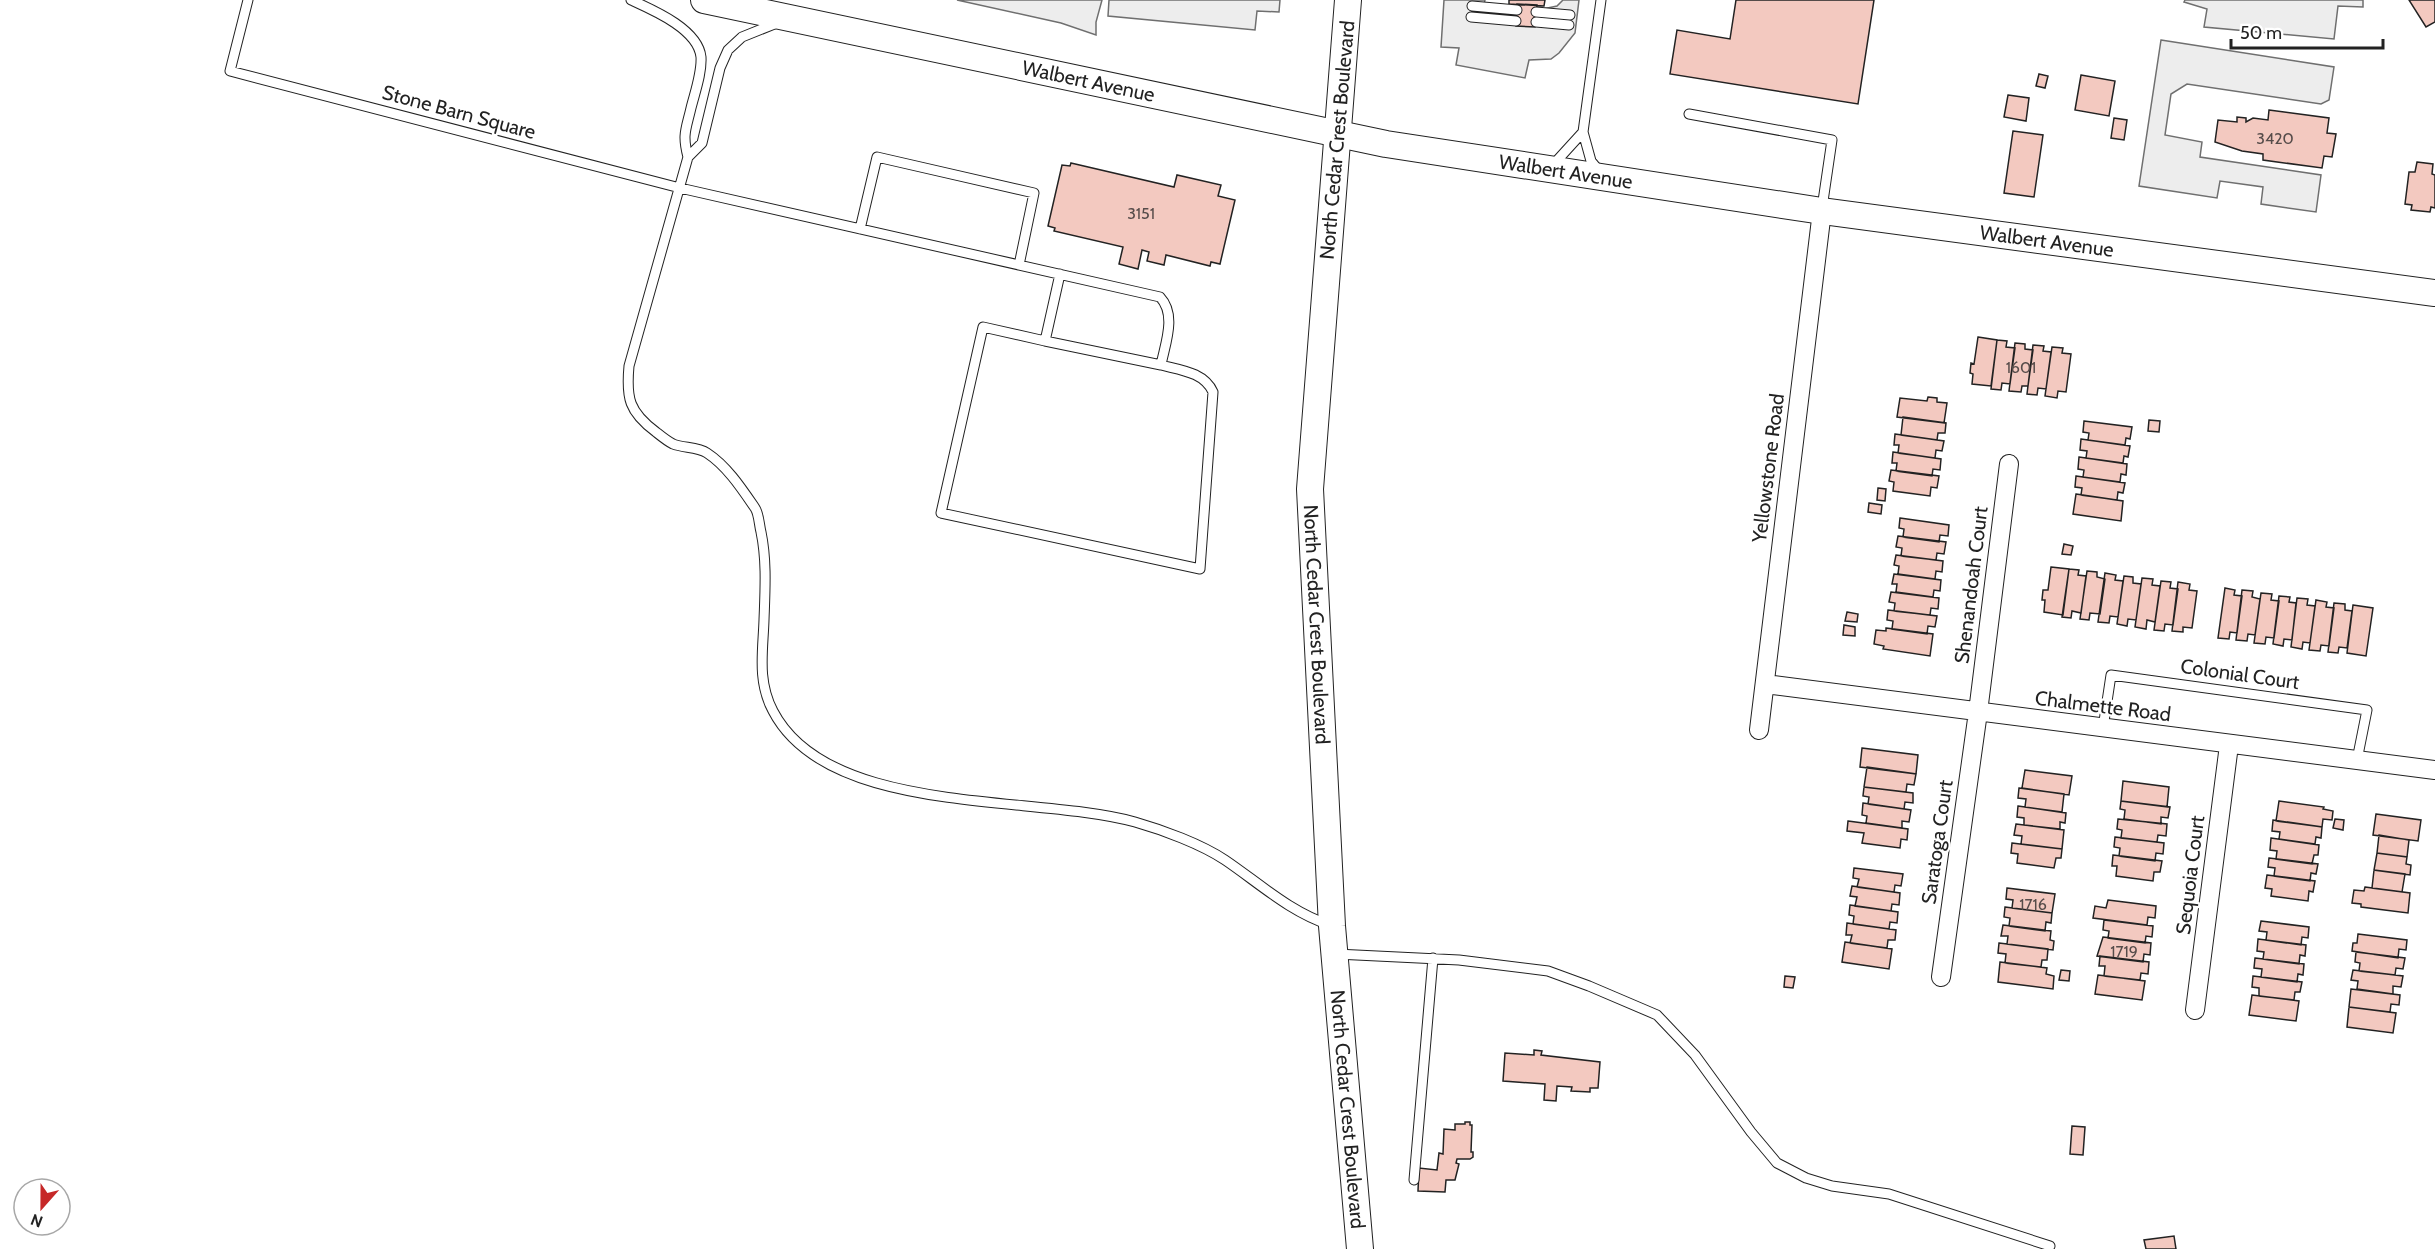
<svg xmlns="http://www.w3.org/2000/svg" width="2435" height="1249" font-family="Cabin,sans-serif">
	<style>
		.parking { fill: #ededed; stroke: #6f6f6f; stroke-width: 1.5 }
		.building { fill: #f3c9c0; stroke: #222; stroke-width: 1.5 }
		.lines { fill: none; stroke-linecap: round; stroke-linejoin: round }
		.lane-casing { stroke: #222; stroke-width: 11 }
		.street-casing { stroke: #222; stroke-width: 20 }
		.secondary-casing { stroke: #222; stroke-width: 28 }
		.lane { stroke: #fff; stroke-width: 9 }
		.street { stroke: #fff; stroke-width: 18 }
		.secondary { stroke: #fff; stroke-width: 26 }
		.labels { text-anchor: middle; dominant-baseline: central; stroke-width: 4.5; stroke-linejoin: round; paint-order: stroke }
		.number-label { font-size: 16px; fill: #564c4a }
		.street-label { font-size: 20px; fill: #222; stroke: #fff }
	</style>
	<rect width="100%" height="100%" fill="#fff"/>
	<path class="parking" d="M957,0h145l-6,22v13l-35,-12z
		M1109,0h171l-1,12 -22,-1 -2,19 -147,-14z
		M1444,0h41l-1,4 59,5 14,-3 6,-6h16l-4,33 -16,20 -8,6 -22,1 -4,18 -69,-13 3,-17 -18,-1z
		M2185,0h178v7l-25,-1 -4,33 -130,-12 3,-18 -23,-7z
		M2161,40l173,27 -5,33 -8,4 -134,-20 -16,10 -6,41 37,7 -2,15 121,18 -5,37 -55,-8 2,-17 -43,-6 -3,17 -78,-12z"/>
	<path class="building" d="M1509,0h36l-1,6 -35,-2z
		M1736,0h138l-16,104 -188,-30 7,-44 53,9z
		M2409,0h26v22l-9,5z
		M1517,4l20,1 -2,22 -19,-1z
		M2039,74l9,2 -3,12 -9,-2z
		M2081,75l34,6 -6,35 -34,-6z
		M2008,95l21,3 -3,23 -22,-4z
		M2269,110l60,8 -2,15 9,1 -4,23 -8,-1 -2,12 -59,-8v-6l-21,-3 -27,-9 3,-22 19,2v-5l9,1v4l7,-4 15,2z
		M2114,118l13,2 -3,20 -13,-2z
		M2013,131l30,4 -9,62 -30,-4z
		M2417,162l16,2 -1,10 3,1v33l-4,-1 -1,5 -19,-2 1,-5 -7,-1 4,-32h6z
		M1071,163l103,24 3,-12 44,10 -3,11 17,4 -15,64 -9,-2 -1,4 -44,-11 -2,10 -17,-4 2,-9 -7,-2 -4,19 -19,-5 4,-17 -69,-16 1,-3 -7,-2 14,-61 8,1z
		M1978,337l19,3 -6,46 -19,-2 1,-10 -3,-1 1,-10 3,1z
		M1997,340l10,1 -1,6 9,1 -5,36 -8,-1 -1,7 -10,-1z
		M2015,343l10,1v5l8,1 -5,36h-6l-1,6 -12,-1z
		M2033,345l11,1 -1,5 8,1 -5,37 -8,-1 -1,7 -10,-1z
		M2052,347l11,1 -1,5 9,1 -5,38 -8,-1 -1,7 -12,-2z
		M1928,397l9,1v4l10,1 -3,20 -47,-6 3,-19 27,3z
		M1903,417l43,6 -1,10h-7l-1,7 -36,-5z
		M2149,420l11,1 -1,11 -11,-1z
		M2084,421l48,6 -2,12 -4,-1 -1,7 -37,-5 1,-7 -6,-1z
		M1895,434l49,7 -2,10 -6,-1 -1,8 -37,-5 1,-8h-5z
		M2081,439l49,7 -2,11 -4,-1 -1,7 -37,-5 1,-7 -7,-1z
		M1893,452l48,7 -1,11 -7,-1 -1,7 -36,-5 1,-8h-5z
		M2079,457l48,7 -1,11 -5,-1 -1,8 -37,-5 1,-7 -6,-1z
		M1891,470l48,6 -2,12 -6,-1 -1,9 -37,-5 1,-9 -5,-1z
		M2076,476l49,7 -2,10 -5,-1 -1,8 -36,-5 1,-7 -7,-1z
		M1878,488l8,1 -1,12 -8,-1z
		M2076,494l47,7 -2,20 -48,-7z
		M1869,503l13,2 -1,9 -13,-2z
		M1900,518l49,7 -1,11 -8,-1 -1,7 -36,-5 1,-8 -5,-1z
		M1898,536l48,6 -2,12 -7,-1 -1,7 -35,-4 1,-8 -6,-1z
		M2064,544l9,2 -2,9 -9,-1z
		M1896,555l47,6 -1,11 -6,-1 -1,8 -37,-5 1,-8 -5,-1z
		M2051,567l18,2 -6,46 -19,-3 1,-12h-3l1,-10h5z
		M2069,569l10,1 -1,5 8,1 -5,37 -9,-2 -1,7 -9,-1z
		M2087,571l10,1v5l8,2 -5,35 -10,-1 -1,7 -9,-1z
		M2105,573l11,2 -1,5 8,1 -5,36 -8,-1 -1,7 -11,-1z
		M1894,574l47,6 -1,11 -6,-1 -1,7 -37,-5 1,-8h-5z
		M2124,576l9,1v6l8,1 -5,36 -8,-1 -1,7 -10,-2z
		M2142,578l11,1 -1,6 8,1 -5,36 -8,-2 -1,9 -11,-2z
		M2161,581l10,1 -1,6 8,1 -5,36 -8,-1 -1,7 -10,-1z
		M2178,582l12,2 -1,6 8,1 -5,37 -9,-1v5l-11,-1z
		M2225,588l10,2 -1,5 8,1 -5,37 -7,-1 -1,7 -11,-1z
		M2242,590l11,1 -1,6 8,2 -5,36 -7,-1 -1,7 -11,-1z
		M1891,592l48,6 -1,11 -7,-1 -1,7 -36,-4 1,-8 -6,-1z
		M2261,593l11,1 -1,6 8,1 -5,37 -8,-1 -1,7 -11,-1z
		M2279,596l11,1 -1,5 7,1 -4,37 -8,-1 -1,7 -10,-2z
		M2297,598l11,1 -1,6 8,1 -5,37 -7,-1 -1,7 -11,-2z
		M2316,600l11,2 -1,5 8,1 -5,38 -8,-1 -1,6 -11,-1z
		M2334,603l11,1v6l7,1 -5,37 -8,-1 -1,6 -10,-1z
		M2353,605l20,3 -7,48 -19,-3z
		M1888,610l49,6 -2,11 -7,-1 -1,8 -35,-5 1,-8 -6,-1z
		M1847,612l11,2 -1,8 -12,-1z
		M1844,625l11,2v9l-12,-1z
		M1886,628l47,6 -3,22 -47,-7 1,-3 -10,-2 2,-14 10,1z
		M1862,748l56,7 -2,19 -56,-7z
		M1867,767l49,7 -2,11 -7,-1 -1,8 -42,-5z
		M2025,770l47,6 -3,19 -47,-7z
		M2123,781l46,6 -2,20 -46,-6z
		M1864,787l49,6v10l-8,-1 -1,7 -36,-5 1,-7 -6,-1z
		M2019,788l45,6 -2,18 -37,-5 1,-8 -8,-1z
		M2121,801l49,6 -2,11 -7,-1v7l-37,-5 1,-9 -5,-1z
		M2279,801l45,6 -1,2 10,2 -1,9 -9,-1 -1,8 -46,-6z
		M1863,803l48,7 -2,12 -7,-1v7l-36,-5 1,-7 -5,-1z
		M2018,806l48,7 -1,10 -5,-1v7l-36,-4v-7l-7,-1z
		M2376,814l45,6 -3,21 -45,-6z
		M2118,819l49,5 -1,12 -8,-1 -1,7 -36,-4 1,-8 -5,-1z
		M2335,819l9,1 -1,10 -10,-2z
		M2273,820l49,7 -1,11 -5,-1 -1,7 -36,-5 1,-7 -8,-1z
		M1848,821l60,8 -1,11 -6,-1 -1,9 -38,-5 2,-10 -17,-2z
		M2016,824l48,6 -2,19 -41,-5 1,-8 -8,-1z
		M2379,835l30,5 -2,17 -30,-4z
		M2115,837l49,6 -1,11 -7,-1 -1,8 -36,-5 1,-8 -6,-1z
		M2271,838l48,7 -1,10h-4l-2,9 -36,-5 1,-8 -7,-1z
		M2012,843l50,6 -1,9h-5l-2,10 -37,-5 1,-9 -7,-1z
		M2377,853l30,4 -1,7 5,1 -1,10 -36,-5z
		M2113,855l49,6 -2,11h-6l-1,9 -37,-5 1,-10h-5z
		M2269,858l49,6 -2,10 -5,-1 -1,8 -36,-5 1,-8 -7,-1z
		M1854,868l49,6 -2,12 -6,-1 -1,7 -37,-5 2,-8 -6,-1z
		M2374,870l31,4 -3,18 -30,-4z
		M2267,875l48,6 -2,11 -4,-1 -1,10 -37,-5 1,-7 -7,-1z
		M1852,886l48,7 -1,12 -7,-1 -1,7 -36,-5 2,-9 -7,-1z
		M2365,887l45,6 -2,20 -47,-6v-3l-9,-1 2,-13 10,1z
		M2007,888l48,6 -3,19 -40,-5 1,-8 -7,-1z
		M2108,900l48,6 -1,12 -7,-1 -1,8 -54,-7 2,-12 11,2z
		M1850,905l48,7 -1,11 -7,-1 -1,7 -36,-5 1,-8 -5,-1z
		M2005,907l47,6 -1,10 -5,-1 -1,9 -36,-5 1,-8 -6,-1z
		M2104,920l49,6 -1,11 -6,-1 -1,7 -37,-5 1,-7 -6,-1z
		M2261,921l48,6 -1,11 -6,-1 -1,8 -35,-5 1,-8 -8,-1z
		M1847,923l49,7 -1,10h-7l-1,8 -37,-5 2,-8h-6z
		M2003,925l48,6 -1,9 4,1 -1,9 -46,-6 1,-8h-7z
		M2358,934l49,6 -1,10 -7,-1 -1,9 -46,-7 1,-8h4z
		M2103,937l48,6 -1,12 -6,-1 -1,8 -46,-6z
		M2258,939l48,6 -1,11 -5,-1 -1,9 -36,-5 1,-7 -7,-1z
		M1845,942l47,7 -3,20 -47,-7z
		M1999,943l49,6 -1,11h-5l-1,7 -36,-4 1,-9 -8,-1z
		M2356,952l49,6 -2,11 -7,-1 -1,7 -36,-4 1,-8 -5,-1z
		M2100,956l49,6 -1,12 -7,-1 -1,7 -36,-4 1,-10h-6z
		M2255,958l49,6 -1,11 -5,-1 -1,8 -36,-5 1,-8 -8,-1z
		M2000,962l47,6 -1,6 8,2 -1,13 -55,-7z
		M2061,970l9,1 -1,10 -10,-1z
		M2353,970l50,6 -2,11 -8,-1v8l-36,-5 1,-8 -7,-1z
		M2098,975l47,6 -3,19 -47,-6z
		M1785,976l10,1 -2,11 -9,-1z
		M2253,976l49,6 -2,10h-5l-1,8 -35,-4v-8l-7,-1z
		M2351,989l49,6 -1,10 -8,-1 -1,8 -41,-5z
		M2252,995l47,6 -3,20 -47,-6z
		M2349,1007l47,6 -3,20 -46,-6z
		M1534,1050l8,1 -1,4 59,7 -2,26h-8v4l-19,-1 1,-4 -15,-1 -1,15 -12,-1 1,-16 -42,-3 2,-28 29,2z
		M1465,1122h5v3h2l-1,27h2v5l-3,2h-13l-1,4 3,1 -4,16h-9l-1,12 -27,-1 1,-23 18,2 2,-17 4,1 1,-25 11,1v-6h10z
		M2072,1126l13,1 -2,28 -13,-1z
		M2174,1236l2,13h-30l-2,-9z"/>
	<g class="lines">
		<defs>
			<path id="lane" d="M248,0l-18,71 450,117 480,109c17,18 5,47 1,68l-116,-24 15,-67
				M631,0c22,10 67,29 70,57 1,16 -6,35 -10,51 -5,22 -9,26 -3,49
				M1472,6l45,4
				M1536,12l34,3
				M1471,17l45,4
				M1536,22l33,3
				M777,23l-35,14 -14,13 -8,18 -18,75 -14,14 -59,209c-3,32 0,46 27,66 5,4 11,9 17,12 10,4 25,3 34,9 20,13 35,36 48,55 4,6 4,16 6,24 6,29 4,59 3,88 -1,31 -7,61 9,91 55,106 261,83 362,111 28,8 66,22 90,38 34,23 65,52 105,65
				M1689,114l143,26 -10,68
				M1552,166l31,-34
				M1600,172l-9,-11 -8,-29 18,-132
				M860,229l17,-72 157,36 -15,72
				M1045,341l-62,-14 -42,186 259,56 13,-177c-9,-20 -33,-22 -52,-27
				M2103,728l8,-53 256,35 -10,50
				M1336,954l123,6 89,11 41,15 68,29 38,40 56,77 26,31 29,15 26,8 57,8 161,52
				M1414,1180l19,-222"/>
			<path id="street" d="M1765,684l670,86
				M1759,730l63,-519
				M1941,977l37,-265 31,-248
				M2195,1010l34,-265"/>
			<g id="secondary">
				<path id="s1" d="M704,0l682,144 436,67 613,82"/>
				<path id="s2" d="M1348,0l-38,489 22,437 28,323"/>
			</g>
		</defs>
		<use href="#lane" class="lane-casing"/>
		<use href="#street" class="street-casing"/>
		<use href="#secondary" class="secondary-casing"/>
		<use href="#lane" class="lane"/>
		<use href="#street" class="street"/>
		<use href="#secondary" class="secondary"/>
	</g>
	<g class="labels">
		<g class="number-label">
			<text x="2275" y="138">3420</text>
			<text x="1141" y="213">3151</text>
			<text x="2021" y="367">1601</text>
			<text x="2033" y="904">1716</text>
			<text x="2124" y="951">1719</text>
		</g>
		<g class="street-label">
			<text stroke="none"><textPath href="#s1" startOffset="393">Walbert Avenue</textPath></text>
			<text transform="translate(459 112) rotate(15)">Stone Barn Square</text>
			<text transform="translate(1337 140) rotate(-85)">North Cedar Crest Boulevard</text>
			<text stroke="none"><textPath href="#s1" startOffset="879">Walbert Avenue</textPath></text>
			<text stroke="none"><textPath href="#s1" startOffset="1365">Walbert Avenue</textPath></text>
			<text transform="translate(1768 468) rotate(-83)">Yellowstone Road</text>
			<text transform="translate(1971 585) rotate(-83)">Shenandoah Court</text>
			<text stroke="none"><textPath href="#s2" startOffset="626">North Cedar Crest Boulevard</textPath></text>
			<text transform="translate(2240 674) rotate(8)">Colonial Court</text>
			<text transform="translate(2103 706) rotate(7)">Chalmette Road</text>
			<text transform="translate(1937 842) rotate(-82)">Saratoga Court</text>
			<text transform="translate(2190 875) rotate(-83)">Sequoia Court</text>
			<text stroke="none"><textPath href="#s2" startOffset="1112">North Cedar Crest Boulevard</textPath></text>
		</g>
	</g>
	<g transform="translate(42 1207) rotate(201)"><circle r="28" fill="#ffffff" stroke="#a7a7a7" stroke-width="1.5"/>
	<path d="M0-4.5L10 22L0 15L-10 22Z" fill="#c62828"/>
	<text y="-9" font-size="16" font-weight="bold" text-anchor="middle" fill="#222222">N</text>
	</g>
	<path d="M2231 39v9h152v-9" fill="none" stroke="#222222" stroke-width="3"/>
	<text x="2240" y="39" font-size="18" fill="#222222" stroke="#ffffff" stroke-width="4.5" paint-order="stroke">50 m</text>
</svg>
